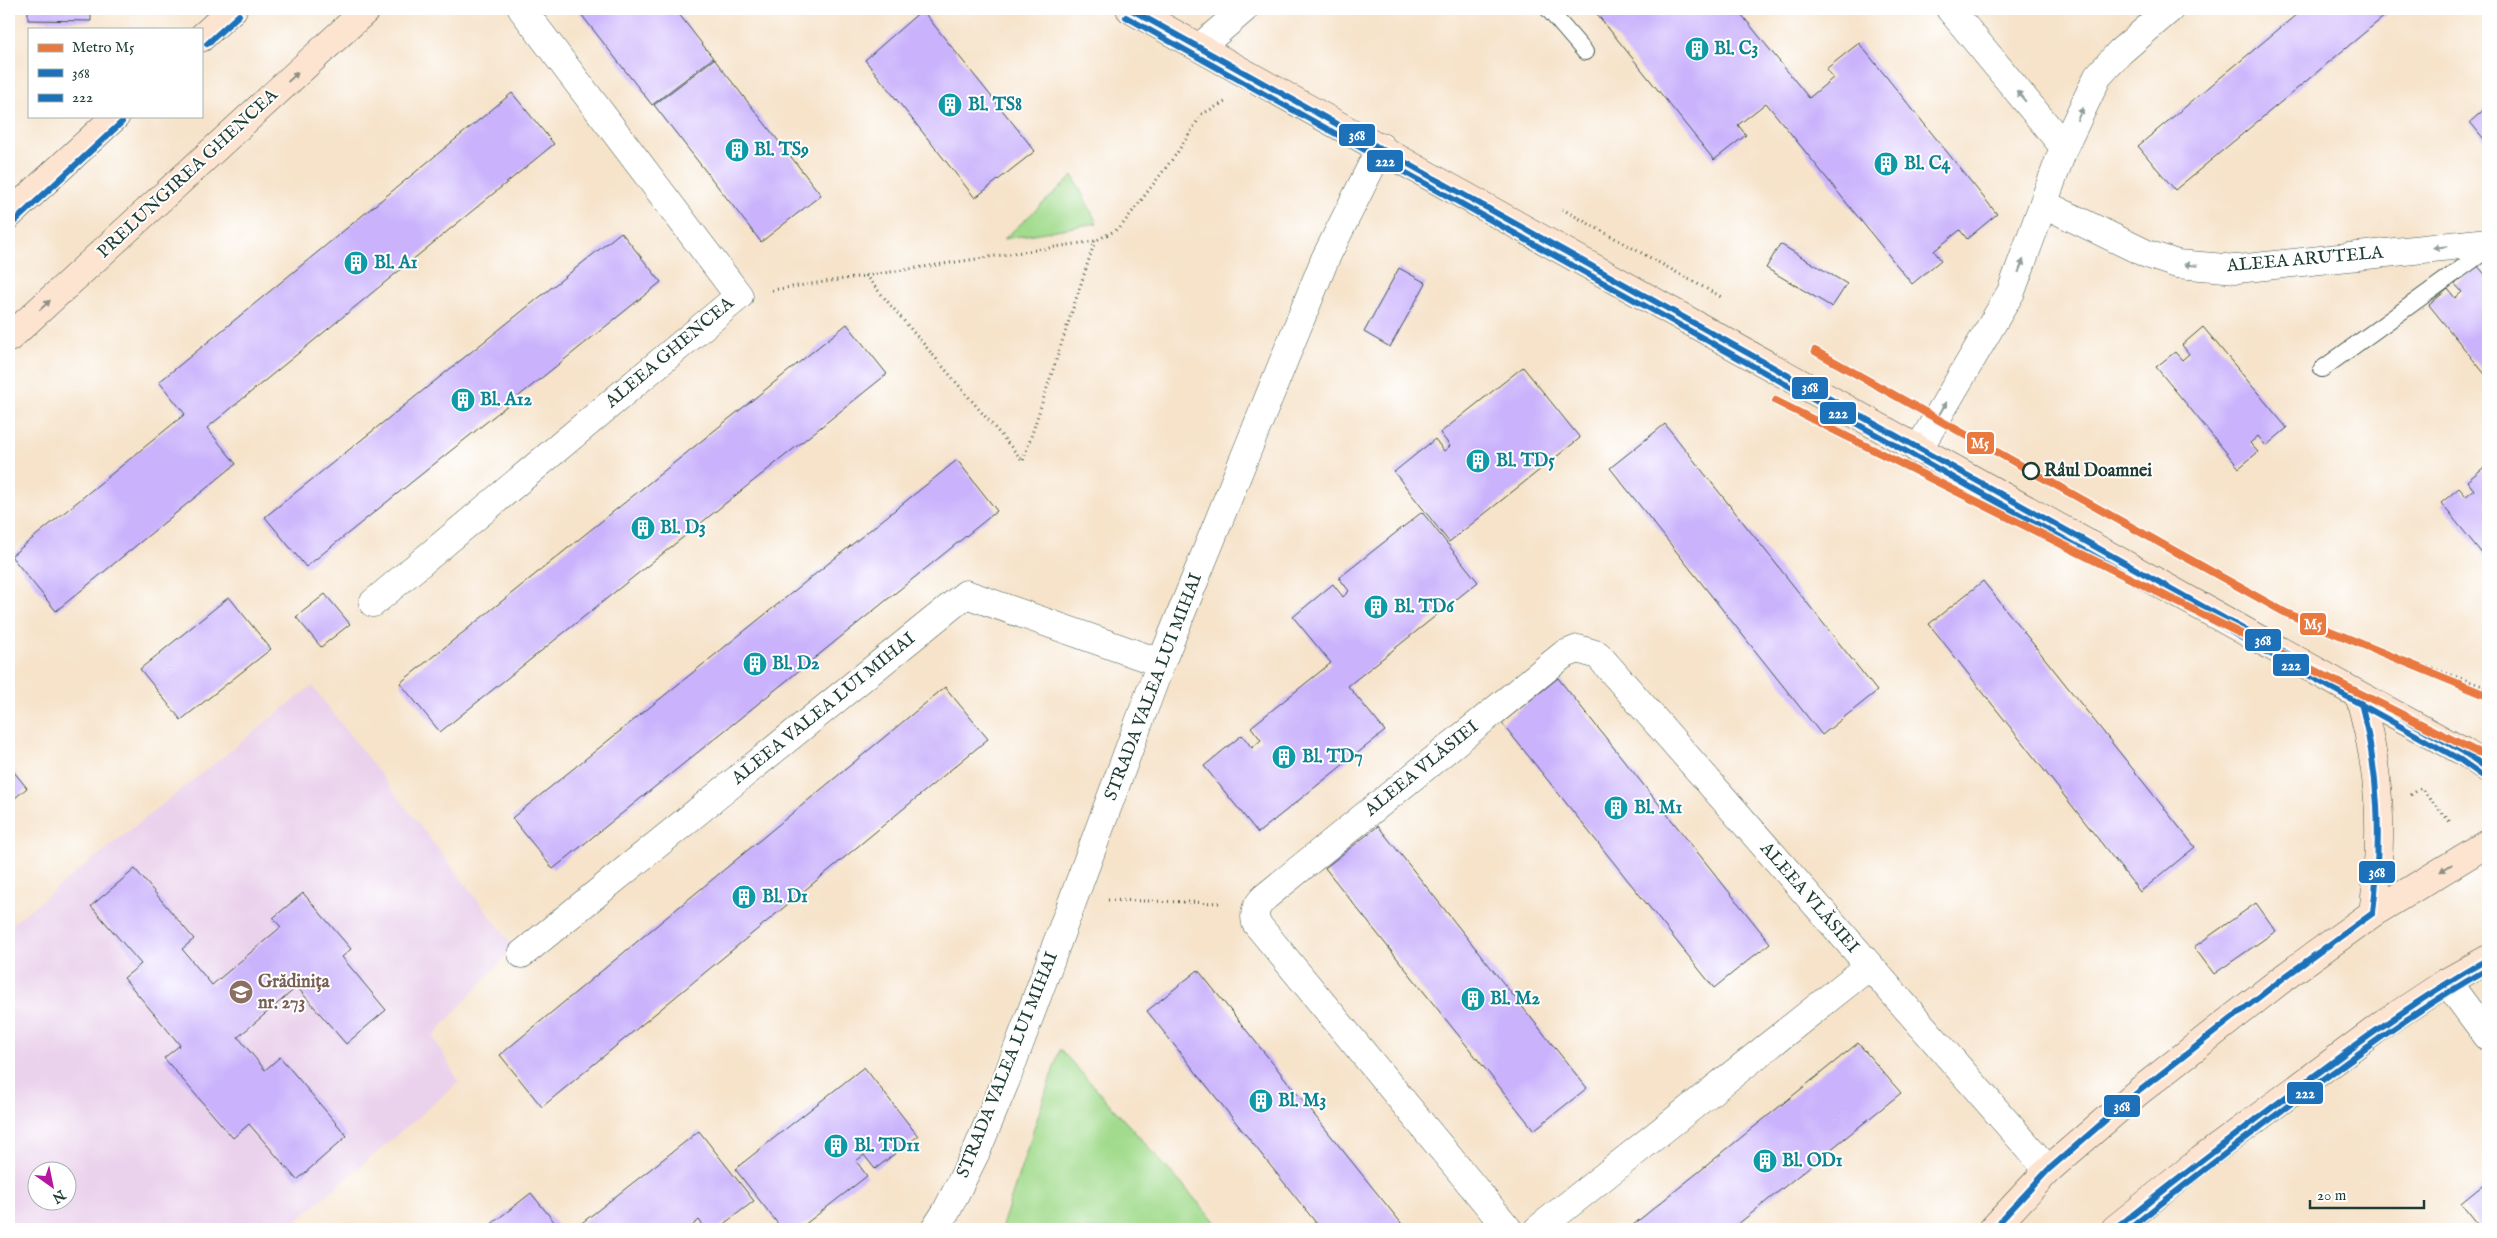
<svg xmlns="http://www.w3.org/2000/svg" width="2497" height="1238" font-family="'IM FELL English',serif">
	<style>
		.built { fill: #ead1ec; fill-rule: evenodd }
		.green { fill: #a2db8d; stroke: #608c60 }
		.building { fill: #cab2fc }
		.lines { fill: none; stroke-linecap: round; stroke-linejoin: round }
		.service-casing { stroke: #3f564a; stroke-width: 18 }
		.minor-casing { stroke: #3f564a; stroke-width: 29 }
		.secondary-casing { stroke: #3f564a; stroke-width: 29 }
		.path { stroke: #3f564a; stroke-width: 3; stroke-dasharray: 1 4; stroke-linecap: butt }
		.service { stroke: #fff; stroke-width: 16 }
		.minor { stroke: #fff; stroke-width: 28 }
		.secondary { stroke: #fde4d1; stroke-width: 28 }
		.bus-1-casing { stroke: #fff; stroke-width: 10 }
		.bus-2-casing { stroke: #fff; stroke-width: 10 }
		.bus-1 { stroke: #1d71b8; stroke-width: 6 }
		.bus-2 { stroke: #1d71b8; stroke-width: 6 }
		.metro-1-casing { stroke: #fff; stroke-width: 11 }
		.metro-1 { stroke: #e9793f; stroke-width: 8 }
		.oneway { fill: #8e9082 }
		.oneway2 { fill: #8f9e9a }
		.stop-dot { fill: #fff; stroke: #1f3d34; stroke-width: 2.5 }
		.labels { text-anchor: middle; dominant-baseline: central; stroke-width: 4; stroke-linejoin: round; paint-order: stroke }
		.culture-label { font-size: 18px; font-weight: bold; fill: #0d838f; stroke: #fff; text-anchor: start }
		.street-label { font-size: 18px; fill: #1f3d34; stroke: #fff }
		.stop-label { font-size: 18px; font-weight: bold; fill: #1f3d34; stroke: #fff; text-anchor: start }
		.education-label { font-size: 18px; font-weight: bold; fill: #785e54; stroke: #fff; text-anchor: start }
		.line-badge { stroke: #fff; stroke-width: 2 }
		.badge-label { font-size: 14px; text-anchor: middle; font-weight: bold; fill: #fff }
	</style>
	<rect width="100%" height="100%" fill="#fff"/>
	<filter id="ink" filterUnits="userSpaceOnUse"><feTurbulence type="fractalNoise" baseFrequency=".02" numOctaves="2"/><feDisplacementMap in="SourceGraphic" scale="10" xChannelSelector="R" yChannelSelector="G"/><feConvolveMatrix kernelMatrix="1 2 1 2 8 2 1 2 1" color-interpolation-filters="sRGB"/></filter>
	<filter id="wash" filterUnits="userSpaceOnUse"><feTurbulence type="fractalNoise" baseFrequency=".0096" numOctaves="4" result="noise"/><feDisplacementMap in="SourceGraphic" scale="20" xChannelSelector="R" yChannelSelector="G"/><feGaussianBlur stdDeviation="1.12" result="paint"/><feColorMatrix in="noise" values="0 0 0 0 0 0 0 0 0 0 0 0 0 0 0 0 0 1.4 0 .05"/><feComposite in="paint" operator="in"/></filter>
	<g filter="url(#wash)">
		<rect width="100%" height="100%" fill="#f6e3ca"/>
		<path class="built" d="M312,686l202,261 -81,89 26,46 -172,147h-278v-303zM38,1170h30v30h-30z"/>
		<path class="green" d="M1073,176l24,47 -93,16z
			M1060,1049l162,180h-221z"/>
		<g id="blocks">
			<path class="building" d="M28,9h63v12l-63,-1z
				M577,9h98l38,49 -61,47z
				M1593,9h144l72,89 24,-20 -7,-9 33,-26 138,171 -30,25 -7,-9 -26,21 7,9 -29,24 -146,-181 -28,22 8,10 -32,25z
				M2303,9h90l-218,181 -37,-44z
				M922,10l113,141 -60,47 -110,-138z
				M714,59l107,136 -60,47 -107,-137z
				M512,93l42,51 -347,284 29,36 -180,147 -45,-55 174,-142 -26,-32z
				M2488,106v38l-18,-22z
				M621,232l40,50 -355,285 -41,-50z
				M1780,244l67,40 -15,23 -66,-39z
				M2477,265l11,13v100l-59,-73 19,-16 7,9 7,-6 -7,-8z
				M1399,268l27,15 -36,64 -26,-15z
				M847,324l40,50 -447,358 -40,-49z
				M2203,327l84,101 -21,18 -8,-10 -8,7 8,9 -19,16 -83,-101 19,-15 7,8 7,-6 -7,-9z
				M1523,367l57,71 -131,104 -55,-70 41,-33 9,12 6,-5 -10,-13z
				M1665,424l212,267 -55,44 -212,-267z
				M957,460l40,51 -444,358 -41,-51z
				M2488,464v97l-47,-58 18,-15 7,8 8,-6 -7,-9z
				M1422,512l56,70 -130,104 37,45 -127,102 -54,-67 38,-31 10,13 9,-8 -10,-13 80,-64 -38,-46 40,-33 10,13 6,-6 -10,-13z
				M1983,581l212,266 -55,45 -211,-268z
				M325,594l25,30 -29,23 -25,-30z
				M229,597l42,52 -90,71 -41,-51z
				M1558,678l212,265 -56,45 -212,-265z
				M945,687l43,52 -446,368 -42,-52z
				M9,766l18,22 -18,15z
				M1378,826l209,262 -53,42 -209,-262z
				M135,869l59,70 -12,10 30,36 69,-58 -8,-9 30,-25 48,56 -9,8 44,53 -40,34 -49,-57 -59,50 27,33 15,-13 67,79 -50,44 -48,-56 -16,14 -69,-80 16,-13 -56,-67 17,-14 -50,-58z
				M2256,903l20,28 -62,43 -20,-27z
				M1198,970l170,212 38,47h-85l-174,-218z
				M1858,1043l43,50 -169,136h-104z
				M864,1067l54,69 -43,33 -11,-14 -8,6 11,15 -68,53h-17l-47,-60z
				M699,1131l55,70 -37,28h-11l-7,-9 -7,6 3,3h-121z
				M2488,1181v48h-6l-21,-26z
				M531,1193l29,36h-75z"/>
		</g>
	</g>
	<g filter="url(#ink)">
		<use href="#blocks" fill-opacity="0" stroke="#3f564a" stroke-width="1"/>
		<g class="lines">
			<defs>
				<path id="service" d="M1548,9l37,43
					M2322,369l166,-120"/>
				<path id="minor" d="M1950,9l114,138
					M1200,47l44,-38
					M2044,204l103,50 30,10 60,5 251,-27
					M1918,450l93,-158 53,-145 34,-71 22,-24 50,-43
					M373,603l366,-307 -217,-287
					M522,954l444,-360 195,69
					M2447,982l41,55
					M935,1229l11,-17 31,-62 29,-70 155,-417 164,-404 56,-112
					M1508,1229l-252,-306c-3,-12 1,-18 9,-26l298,-242 15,-6 20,6 450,515
					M1538,1229l330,-262"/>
				<path id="secondary" d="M1130,9l1229,686 105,57 24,17
					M201,38l32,-29
					M9,215l107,-99
					M9,338l358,-329
					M2359,695c22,78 25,138 14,218
					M1993,1229l55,-59 90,-78 148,-116 87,-63 115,-70
					M2115,1229l86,-69 184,-137 62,-41 41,-23"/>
			</defs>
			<use href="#service" class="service-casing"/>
			<use href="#minor" class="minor-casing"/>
			<use href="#secondary" class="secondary-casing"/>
			<path class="path" d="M1562,209l161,89
				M865,275l158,186 72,-220
				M772,290l323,-49 25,-13 57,-75 25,-39 25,-13
				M2235,584c81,45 166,73 253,104
				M2411,795l10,-7 29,34
				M1108,900l114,3"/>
			<use href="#service" class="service"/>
			<use href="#minor" class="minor"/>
			<use href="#secondary" class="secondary"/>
			<defs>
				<path id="bus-1" d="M1130,9l1334,743 24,17
					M1993,1229l55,-59 90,-78 148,-116 87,-63c9,-77 6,-143 -14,-218
					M2115,1229c61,-49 124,-97 187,-144 60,-45 120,-89 186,-126"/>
				<path id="bus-2" d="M1126,17l1333,742 24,17
					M207,44l32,-29
					M15,221l107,-99
					M2129,1229c59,-47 119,-93 180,-139 58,-43 116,-86 179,-121"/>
			</defs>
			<use href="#bus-1" class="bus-1-casing"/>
			<use href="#bus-2" class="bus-2-casing"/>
			<use href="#bus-1" class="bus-1"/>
			<use href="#bus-2" class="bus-2"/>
			<defs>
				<path id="metro-1" d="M1815,351l471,262 202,83
					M1776,401l699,350 13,4"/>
			</defs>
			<use href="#metro-1" class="metro-1-casing"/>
			<use href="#metro-1" class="metro-1"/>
		</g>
		<defs><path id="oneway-solid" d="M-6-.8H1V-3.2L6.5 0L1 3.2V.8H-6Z" transform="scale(1.25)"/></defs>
		<g class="oneway">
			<use href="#oneway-solid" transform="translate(293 77) rotate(-43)"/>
			<use href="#oneway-solid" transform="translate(45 305) rotate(-43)"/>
			<use href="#oneway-solid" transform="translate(2446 868) rotate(148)"/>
		</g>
		<g class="oneway2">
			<use href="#oneway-solid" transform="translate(2021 96) rotate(-130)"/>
			<use href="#oneway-solid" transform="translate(2080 114) rotate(-64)"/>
			<use href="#oneway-solid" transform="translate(2440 247) rotate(174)"/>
			<use href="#oneway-solid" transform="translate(2191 265) rotate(-175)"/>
			<use href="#oneway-solid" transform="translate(2021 266) rotate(-69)"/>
			<use href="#oneway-solid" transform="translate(1943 408) rotate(-60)"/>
		</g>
	</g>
	<defs>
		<symbol id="building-disc" viewBox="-11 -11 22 22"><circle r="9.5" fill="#0f9aa8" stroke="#fff"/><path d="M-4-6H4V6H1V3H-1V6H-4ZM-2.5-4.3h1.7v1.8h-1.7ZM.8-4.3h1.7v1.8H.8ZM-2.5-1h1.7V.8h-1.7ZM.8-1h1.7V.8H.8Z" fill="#fff"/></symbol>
		<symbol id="school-disc" viewBox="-11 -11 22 22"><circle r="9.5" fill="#8d6e63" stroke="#fff"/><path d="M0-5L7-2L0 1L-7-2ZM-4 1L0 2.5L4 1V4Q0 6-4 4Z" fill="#fff"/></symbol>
	</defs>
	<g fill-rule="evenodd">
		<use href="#building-disc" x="1683" y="35" width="28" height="28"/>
		<use href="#building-disc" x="936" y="91" width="28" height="28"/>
		<use href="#building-disc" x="723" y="136" width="28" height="28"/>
		<use href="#building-disc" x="1872" y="150" width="28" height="28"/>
		<use href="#building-disc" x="342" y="249" width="28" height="28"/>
		<use href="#building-disc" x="449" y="386" width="28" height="28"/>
		<use href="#building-disc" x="1464" y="447" width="28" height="28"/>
		<use href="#building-disc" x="629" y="514" width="28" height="28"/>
		<use href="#building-disc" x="1362" y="593" width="28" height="28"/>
		<use href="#building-disc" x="741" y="650" width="28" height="28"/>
		<use href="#building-disc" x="1270" y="743" width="28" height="28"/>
		<use href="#building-disc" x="1602" y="794" width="28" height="28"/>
		<use href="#building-disc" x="730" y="883" width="28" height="28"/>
		<use href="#school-disc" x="227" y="978" width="28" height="28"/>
		<use href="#building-disc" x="1459" y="985" width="28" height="28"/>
		<use href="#building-disc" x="1247" y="1087" width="28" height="28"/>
		<use href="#building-disc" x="822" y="1132" width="28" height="28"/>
		<use href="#building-disc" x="1751" y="1147" width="28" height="28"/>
	</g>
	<circle class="stop-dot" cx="2031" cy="471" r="8"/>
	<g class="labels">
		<g class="culture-label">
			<text x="1714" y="49">Bl. C3</text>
			<text x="968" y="105">Bl. TS8</text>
			<text x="754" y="150">Bl. TS9</text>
			<text x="1904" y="164">Bl. C4</text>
			<text x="374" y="263">Bl. A1</text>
			<text x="480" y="400">Bl. A12</text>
			<text x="1496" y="461">Bl. TD5</text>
			<text x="660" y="528">Bl. D3</text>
			<text x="1394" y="607">Bl. TD6</text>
			<text x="772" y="664">Bl. D2</text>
			<text x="1302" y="757">Bl. TD7</text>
			<text x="1634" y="808">Bl. M1</text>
			<text x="762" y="897">Bl. D1</text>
			<text x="1490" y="999">Bl. M2</text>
			<text x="1278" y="1101">Bl. M3</text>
			<text x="854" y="1146">Bl. TD11</text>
			<text x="1782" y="1161">Bl. OD1</text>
		</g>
		<g class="street-label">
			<text transform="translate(188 174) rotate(-43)">PRELUNGIREA GHENCEA</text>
			<text transform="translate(2305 260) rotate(-5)">ALEEA ARUTELA</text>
			<text transform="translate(670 353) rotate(-40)">ALEEA GHENCEA</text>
			<text transform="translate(1154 687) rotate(-69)">STRADA VALEA LUI MIHAI</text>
			<text transform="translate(824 709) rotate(-39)">ALEEA VALEA LUI MIHAI</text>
			<text transform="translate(1422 769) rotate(-39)">ALEEA VLĂSIEI</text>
			<text transform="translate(1809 898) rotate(49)">ALEEA VLĂSIEI</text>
			<text transform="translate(1008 1065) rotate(-68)">STRADA VALEA LUI MIHAI</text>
		</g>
		<g class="stop-label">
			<text x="2044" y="471">Râul Doamnei</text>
		</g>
		<g class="education-label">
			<text x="258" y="982">Grădinița<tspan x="258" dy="21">nr. 273</tspan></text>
		</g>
	</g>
	<g class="line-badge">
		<rect x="1338" y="123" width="38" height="24" rx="5" fill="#1d71b8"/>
		<rect x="1366" y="149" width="38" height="24" rx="5" fill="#1d71b8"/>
		<rect x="1791" y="376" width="38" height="24" rx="5" fill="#1d71b8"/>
		<rect x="1819" y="401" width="38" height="24" rx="5" fill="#1d71b8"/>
		<rect x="1966" y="431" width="29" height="24" rx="5" fill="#e9793f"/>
		<rect x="2299" y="612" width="28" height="24" rx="5" fill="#e9793f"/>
		<rect x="2244" y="628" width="38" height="24" rx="5" fill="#1d71b8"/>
		<rect x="2272" y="653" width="38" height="24" rx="5" fill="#1d71b8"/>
		<rect x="2358" y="860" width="38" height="24" rx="5" fill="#1d71b8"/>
		<rect x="2286" y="1081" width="38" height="24" rx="5" fill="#1d71b8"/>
		<rect x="2103" y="1094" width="38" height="24" rx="5" fill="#1d71b8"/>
	</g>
	<g class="badge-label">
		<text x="1357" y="140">368</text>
		<text x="1385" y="166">222</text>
		<text x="1810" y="392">368</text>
		<text x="1838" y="418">222</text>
		<text x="1980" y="448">M5</text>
		<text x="2313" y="629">M5</text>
		<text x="2263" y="645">368</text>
		<text x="2291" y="670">222</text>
		<text x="2377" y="877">368</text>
		<text x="2305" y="1098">222</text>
		<text x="2122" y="1111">368</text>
	</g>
	<rect width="2497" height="1238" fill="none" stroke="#fff" stroke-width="30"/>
	<rect x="28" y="28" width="175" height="90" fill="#ffffff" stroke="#a5b1ae"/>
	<rect x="38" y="44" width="25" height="8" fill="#e9793f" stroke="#a5b1ae"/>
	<text x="72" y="52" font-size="15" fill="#1f3d34">Metro M5</text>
	<rect x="38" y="69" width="25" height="8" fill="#1d71b8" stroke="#a5b1ae"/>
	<text x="72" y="78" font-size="15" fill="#1f3d34">368</text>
	<rect x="38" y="94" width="25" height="8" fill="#1d71b8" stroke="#a5b1ae"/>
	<text x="72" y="102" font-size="15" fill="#1f3d34">222</text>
	<g transform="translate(52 1186) rotate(147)"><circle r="24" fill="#ffffff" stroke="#a5b1ae"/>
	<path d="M0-4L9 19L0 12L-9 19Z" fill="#b5179e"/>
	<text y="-8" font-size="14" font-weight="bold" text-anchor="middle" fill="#1f3d34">N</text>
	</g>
	<path d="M2310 1200v8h114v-8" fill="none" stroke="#1f3d34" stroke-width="2.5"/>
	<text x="2317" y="1200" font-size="15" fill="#1f3d34" stroke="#ffffff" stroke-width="4" paint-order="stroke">20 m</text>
</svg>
